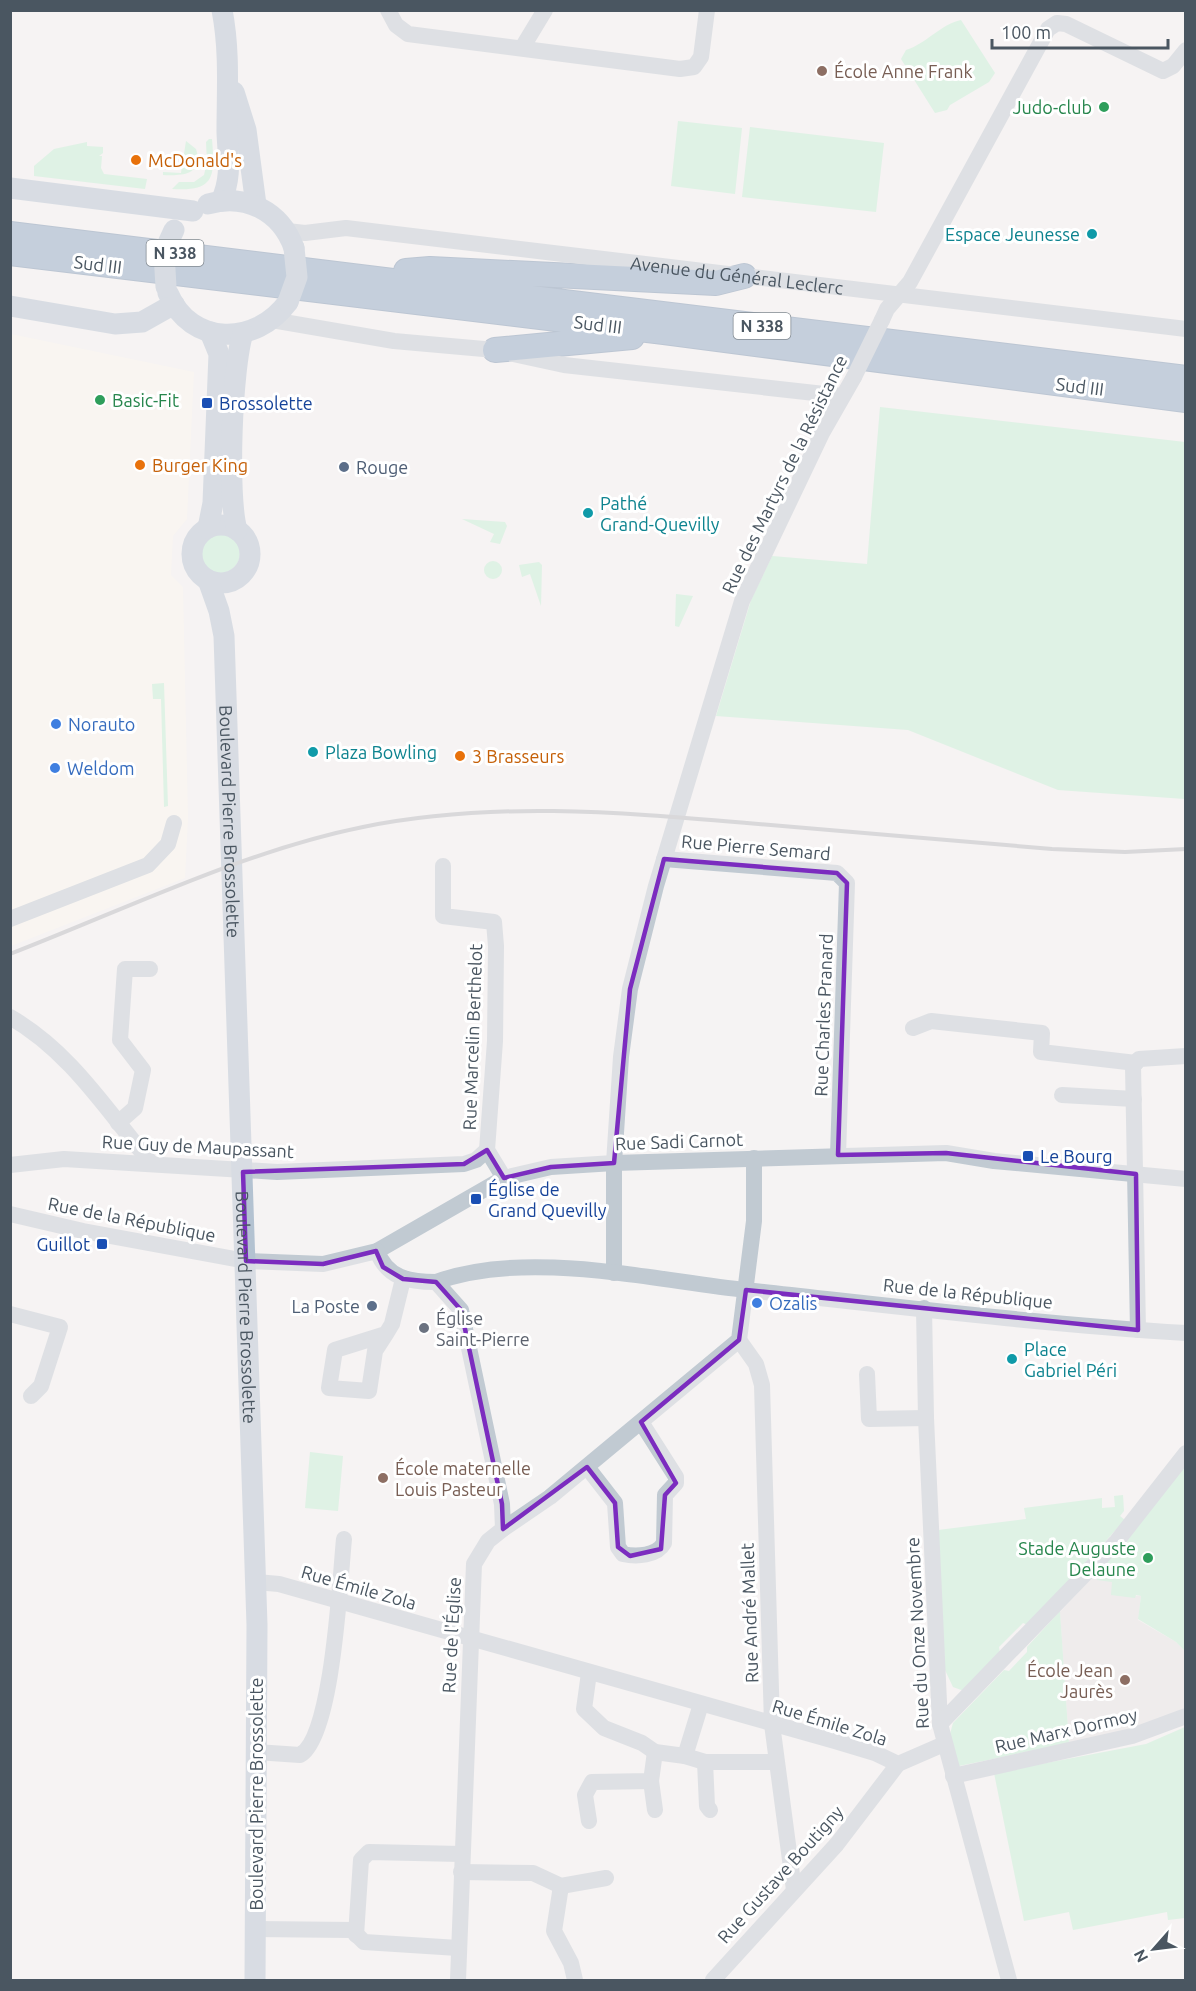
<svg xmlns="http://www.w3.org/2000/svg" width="1196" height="1991" font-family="Ubuntu,sans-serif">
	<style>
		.commercial { fill: #fdf9ef }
		.education { fill: #e6e4e5 }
		.green { fill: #c3f1d5 }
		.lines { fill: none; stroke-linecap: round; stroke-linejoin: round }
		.highway-casing { stroke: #7690ad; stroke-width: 26 }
		.minor { stroke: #c1cad2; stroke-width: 16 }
		.major { stroke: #b3c2d1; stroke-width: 21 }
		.highway { stroke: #8ba5c1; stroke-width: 24 }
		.rail { stroke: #b5b8bd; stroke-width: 4 }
		.minor-bridge { stroke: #c1cad2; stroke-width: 16 }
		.major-bridge { stroke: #b3c2d1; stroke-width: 21 }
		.marked { fill: none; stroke: #7b2cbf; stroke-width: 4.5; stroke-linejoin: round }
		.education-dot { fill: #8d6e63; stroke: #fff; stroke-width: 2 }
		.leisure-dot { fill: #2e9e5b; stroke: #fff; stroke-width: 2 }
		.food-dot { fill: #e8710a; stroke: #fff; stroke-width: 2 }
		.culture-dot { fill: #0f9aa8; stroke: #fff; stroke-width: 2 }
		.transit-dot { fill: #1a4fb4; stroke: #fff; stroke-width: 2 }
		.service-dot { fill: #5c6f8a; stroke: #fff; stroke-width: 2 }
		.shop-dot { fill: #3f7fe0; stroke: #fff; stroke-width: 2 }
		.worship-dot { fill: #6b7280; stroke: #fff; stroke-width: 2 }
		.labels { text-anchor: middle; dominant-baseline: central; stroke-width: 6; stroke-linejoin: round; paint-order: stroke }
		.shield { fill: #fff; stroke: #808990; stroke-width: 1.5 }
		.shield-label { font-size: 16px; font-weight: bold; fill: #4a5661 }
		.education-label { font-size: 18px; fill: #785e54; stroke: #fff; text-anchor: start }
		.leisure-label { font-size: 18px; fill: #27864d; stroke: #fff; text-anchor: end }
		.food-label { font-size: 18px; fill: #c56008; stroke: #fff; text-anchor: start }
		.culture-label { font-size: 18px; fill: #0d838f; stroke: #fff; text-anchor: start }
		.street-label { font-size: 18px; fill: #4a5661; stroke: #fff }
		.transit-label { font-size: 18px; fill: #164399; stroke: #fff; text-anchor: start }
		.service-label { font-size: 18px; fill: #4e5e75; stroke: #fff; text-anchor: start }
		.shop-label { font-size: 18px; fill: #366cbe; stroke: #fff; text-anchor: start }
		.worship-label { font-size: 18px; fill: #5b616d; stroke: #fff; text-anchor: start }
	</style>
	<rect width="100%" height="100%" fill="#f5f3f3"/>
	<path class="commercial" d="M11,334l183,38 -7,147 -14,17 -2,39 12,12 5,231 -3,60 -174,68z"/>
	<path class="education" d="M1097,1572l15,9 5,14 24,1 -3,24 38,22 9,9v57l-37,17 -79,18 -9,-131z"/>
	<path class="green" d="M961,20l34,53 -6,9 -39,23 -3,5 -12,3 -34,-54 5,-9c20,-6 35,-26 55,-30z
		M678,121l64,7 -7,66 -64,-8z
		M750,127l134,16 -8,69 -134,-15z
		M209,139h3c3,38 3,53 -40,50l7,-7h15l10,-7 3,-13 -1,-20z
		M186,141l10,8c8,26 -14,27 -33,26v-3l18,1z
		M87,142v4l16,1v6l-4,3h3l-1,12 3,6 43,5 -2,10 -111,-13v-10l20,-17z
		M880,407l305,35v357l-127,-9 -150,-60 -192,-14 35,-116 21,-44 95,8z
		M462,519l43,3 2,4 -7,18 -10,-2 4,-8z
		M200 553a20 20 0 1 1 40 0a20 20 0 1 1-40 0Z
		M484 570a9 9 0 1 1 18 0a9 9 0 1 1-18 0Z
		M539,562l3,3 -1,41 -11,-32 -8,3 -3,-12z
		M676,594l17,2 -14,31 -4,-1z
		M164,683l4,123 -4,1 -3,-108h-8l-1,-15z
		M310,1452l33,4 -5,55 -33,-3z
		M1185,1466v185l-9,-9 -38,-23 3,-23 -5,-1 -1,3 -24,-3 1,-13 -15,-2v-8z
		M1123,1495l1,16 -4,5 5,4 -97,105 -5,-2 -24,24 1,6 -36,38 -11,-4 -8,-17 -7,-140 88,-11 -2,-11 78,-10v10l13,-1 -1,-11z
		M1060,1611l9,132 -110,23 -9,-32 3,-11 51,-53 5,1 18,-19v-5z
		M1185,1727v191l-17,2 -1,-8 -94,18 -4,-18 -45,9 -30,-148 152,-29z"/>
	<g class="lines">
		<defs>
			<path id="highway" d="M10,234l1176,144
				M10,253l654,79 522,68
				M406,271l24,-2 286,14 28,-7
				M495,350l137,-13"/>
		</defs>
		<use href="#highway" class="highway-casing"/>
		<g class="minor">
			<path d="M388,10l8,15 12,9 272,35 14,-2 7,-10 6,-47"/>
			<path d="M522,48l23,-38"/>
			<path id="s1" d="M287,231l18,2 41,-5 840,101"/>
			<path d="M272,320l122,21 101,9 69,15 278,31"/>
			<path d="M882,320l5,-11 23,-27 138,-253 9,-6 9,1 97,47 10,-5 13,-16"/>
			<path d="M664,859l173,14 10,10 -9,272"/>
			<path d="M443,866v50l51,6 2,24 -1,95 -8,109 17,28"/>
			<path d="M10,919l138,-54 20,-21 6,-21"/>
			<path d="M10,1017c61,35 97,94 141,146"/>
			<path d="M913,1028l18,-7 111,12 -1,19 95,11"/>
			<path d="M1062,1095l72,4"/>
			<path d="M118,1123l17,-15 8,-38 -23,-30 5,-71h25"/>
			<path d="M10,1165l54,-6 213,13 187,-8 12,-4 11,-10"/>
			<path d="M10,1214l73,17 163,30 77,3 54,-13 127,-73 47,-11 63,-4 332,-10 48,8 192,18"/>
			<path d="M377,1251c10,27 32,31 59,31l25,28 41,194 1,25 -15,12 -14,23 -16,416"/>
			<path d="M614,1273v-110l7,-106 9,-68 26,-103 86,-285 80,-168 32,-56"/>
			<path d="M436,1282c90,-33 216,-2 310,8 147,16 293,34 440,43"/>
			<path d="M924,1308l2,110 14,306 69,256"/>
			<path d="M10,1314l50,13 -19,59 -10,10"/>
			<path d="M1138,1330l-5,-264 6,-7 47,-3"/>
			<path d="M386,1334l-11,17 -6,40 -40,-3 6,-38 51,-16 6,-10 11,-45"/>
			<path d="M739,1340l17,24 6,21 10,339 22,166"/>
			<path d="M867,1374l2,45 57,-1"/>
			<path d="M587,1467l28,36 3,44 5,7c13,3 34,2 41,-11l1,-48 11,-12v-6l-35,-55"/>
			<path d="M503,1529l47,-32 189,-157 15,-119v-63"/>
			<path d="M256,1582l23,2 556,157 40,12 23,11 46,-20"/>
			<path d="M589,1673l-5,36 20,19 38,15 13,9 30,4 20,6h71"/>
			<path d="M940,1724l177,-183 69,-88"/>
			<path d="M256,1752l44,3c33,-18 40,-177 44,-216"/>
			<path d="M685,1756l16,-52"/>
			<path d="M705,1762l2,44 3,4"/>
			<path d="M953,1776l179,-40 54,-20"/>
			<path d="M651,1781l4,29"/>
			<path d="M589,1821l-4,-26 7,-13 59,-1 4,-29"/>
			<path d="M461,1872l72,1 28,13 45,-8"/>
			<path d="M561,1886l-7,45 17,32 4,17"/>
			<path d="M255,1929l97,1 12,12 94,6"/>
			<path d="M356,1935l5,-75 8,-8 92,2"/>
			<path d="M713,1980l124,-136 61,-80"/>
		</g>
		<g class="major">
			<path d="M234,92l12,38 10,75"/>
			<path d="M10,188l183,23"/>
			<path d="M221,201c11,-23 7,-44 6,-69 0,-41 3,-81 -5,-122"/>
			<path d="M208,204c37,-11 73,7 86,44"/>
			<path d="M168,293c23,54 88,53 120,9"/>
			<path d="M10,306l105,18 27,-2 32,-18"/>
			<circle cx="221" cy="554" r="29"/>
			<path d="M208,528l5,-25 6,-149 -9,-22"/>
			<path d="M237,530c-10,-34 -5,-163 6,-197"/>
			<path id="s2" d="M208,580l11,31 5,25 33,989 -2,355"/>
		</g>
		<use href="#highway" class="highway"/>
		<path class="rail" d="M10,954c114,-44 234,-103 353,-127 129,-26 255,-15 384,-4 102,9 203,17 305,26l73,3 61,-3"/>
		<path class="minor-bridge" d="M854,377l28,-57"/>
		<path class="major-bridge" d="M166,287l-2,-35 10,-22
			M288,302l9,-25 -3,-29"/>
	</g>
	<path d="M0 0H1196V1991H0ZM664,859l173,14 10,10 -9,272 108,-2 190,21 2,156 -392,-40 -7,50 -98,82 35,61 -11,12 -4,54 -31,7 -12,-9 -3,-44 -28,-36 -84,62 -1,-25 -41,-194 -25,-28 -33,-3 -20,-12 -7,-16 -53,13 -77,-3 -3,-89 221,-8 23,-14 17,28 47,-11 63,-4 16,-174z" fill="#f5f3f3" fill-opacity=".55" fill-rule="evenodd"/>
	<path class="marked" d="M664,859l173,14 10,10 -9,272 108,-2 190,21 2,156 -392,-40 -7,50 -98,82 35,61 -11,12 -4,54 -31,7 -12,-9 -3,-44 -28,-36 -84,62 -1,-25 -41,-194 -25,-28 -33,-3 -20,-12 -7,-16 -53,13 -77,-3 -3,-89 221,-8 23,-14 17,28 47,-11 63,-4 16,-174z"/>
	<g class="education-dot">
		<circle cx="822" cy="71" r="6"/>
		<circle cx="383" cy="1478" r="6"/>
		<circle cx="1125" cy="1680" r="6"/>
	</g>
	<g class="leisure-dot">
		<circle cx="1104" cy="107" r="6"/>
		<circle cx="100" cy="400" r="6"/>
		<circle cx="1148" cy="1558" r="6"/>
	</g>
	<g class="food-dot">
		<circle cx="136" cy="160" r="6"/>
		<circle cx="140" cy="465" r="6"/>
		<circle cx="460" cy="756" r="6"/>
	</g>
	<g class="culture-dot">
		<circle cx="1092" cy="234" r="6"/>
		<circle cx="588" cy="513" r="6"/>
		<circle cx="313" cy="752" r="6"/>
		<circle cx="1012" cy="1359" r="6"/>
	</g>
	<g class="transit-dot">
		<rect x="201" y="397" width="12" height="12" rx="3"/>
		<rect x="1022" y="1150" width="12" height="12" rx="3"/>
		<rect x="470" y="1193" width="12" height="12" rx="3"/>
		<rect x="96" y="1238" width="12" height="12" rx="3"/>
	</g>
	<g class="service-dot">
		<circle cx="344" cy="467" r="6"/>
		<circle cx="372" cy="1306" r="6"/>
	</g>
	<g class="shop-dot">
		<circle cx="56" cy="724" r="6"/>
		<circle cx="55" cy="768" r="6"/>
		<circle cx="757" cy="1303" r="6"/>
	</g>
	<circle class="worship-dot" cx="424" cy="1328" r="6"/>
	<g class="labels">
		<g class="shield">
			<rect x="146.5" y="240" width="57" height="26" rx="4.5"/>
			<rect x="733.5" y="313" width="57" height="26" rx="4.5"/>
		</g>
		<g class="shield-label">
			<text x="175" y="253">N 338</text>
			<text x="762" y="326">N 338</text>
		</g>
		<g class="education-label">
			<text x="834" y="71">École Anne Frank</text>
			<text x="395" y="1468">École maternelle<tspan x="395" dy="21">Louis Pasteur</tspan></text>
			<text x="1113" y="1670" text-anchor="end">École Jean<tspan x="1113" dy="21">Jaurès</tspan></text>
		</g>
		<g class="leisure-label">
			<text x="1092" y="107">Judo-club</text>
			<text x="112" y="400" text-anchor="start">Basic-Fit</text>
			<text x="1136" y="1548">Stade Auguste<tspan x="1136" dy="21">Delaune</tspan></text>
		</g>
		<g class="food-label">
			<text x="148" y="160">McDonald's</text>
			<text x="152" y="465">Burger King</text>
			<text x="472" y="756">3 Brasseurs</text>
		</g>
		<g class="culture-label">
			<text x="1080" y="234" text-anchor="end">Espace Jeunesse</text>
			<text x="600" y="503">Pathé<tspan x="600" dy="21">Grand-Quevilly</tspan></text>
			<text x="325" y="752">Plaza Bowling</text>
			<text x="1024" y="1349">Place<tspan x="1024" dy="21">Gabriel Péri</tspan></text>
		</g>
		<g class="street-label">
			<text transform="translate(98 264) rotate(7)">Sud III</text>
			<text stroke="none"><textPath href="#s1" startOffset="453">Avenue du Général Leclerc</textPath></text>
			<text transform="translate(598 324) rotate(7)">Sud III</text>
			<text transform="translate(1080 386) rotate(7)">Sud III</text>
			<text transform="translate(784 474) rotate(-64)">Rue des Martyrs de la Résistance</text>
			<text stroke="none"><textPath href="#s2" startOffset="244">Boulevard Pierre Brossolette</textPath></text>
			<text transform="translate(756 847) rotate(5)">Rue Pierre Semard</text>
			<text transform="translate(823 1015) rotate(-88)">Rue Charles Pranard</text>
			<text transform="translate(472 1037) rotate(-88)">Rue Marcelin Berthelot</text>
			<text transform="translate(679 1141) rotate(-2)">Rue Sadi Carnot</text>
			<text transform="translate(198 1146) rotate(3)">Rue Guy de Maupassant</text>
			<text transform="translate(132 1219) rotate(11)">Rue de la République</text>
			<text transform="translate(968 1293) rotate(6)">Rue de la République</text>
			<text stroke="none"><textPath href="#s2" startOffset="730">Boulevard Pierre Brossolette</textPath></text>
			<text transform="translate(359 1587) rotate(16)">Rue Émile Zola</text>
			<text transform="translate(749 1613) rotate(-92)">Rue André Mallet</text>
			<text transform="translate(917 1633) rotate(-93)">Rue du Onze Novembre</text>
			<text transform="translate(451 1635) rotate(-87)">Rue de l'Église</text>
			<text transform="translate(830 1722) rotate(17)">Rue Émile Zola</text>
			<text transform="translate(1066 1730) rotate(-13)">Rue Marx Dormoy</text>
			<text transform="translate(256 1794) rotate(-90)">Boulevard Pierre Brossolette</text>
			<text transform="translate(780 1874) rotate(-48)">Rue Gustave Boutigny</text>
		</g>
		<g class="transit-label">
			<text x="219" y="403">Brossolette</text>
			<text x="1040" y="1156">Le Bourg</text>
			<text x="488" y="1189">Église de<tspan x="488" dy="21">Grand Quevilly</tspan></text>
			<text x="90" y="1244" text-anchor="end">Guillot</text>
		</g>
		<g class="service-label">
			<text x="356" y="467">Rouge</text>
			<text x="360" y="1306" text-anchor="end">La Poste</text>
		</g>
		<g class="shop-label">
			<text x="68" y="724">Norauto</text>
			<text x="67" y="768">Weldom</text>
			<text x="769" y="1303">Ozalis</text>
		</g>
		<g class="worship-label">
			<text x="436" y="1318">Église<tspan x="436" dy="21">Saint-Pierre</tspan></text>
		</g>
	</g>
	<rect width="1196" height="1991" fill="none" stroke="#4a5661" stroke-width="24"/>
	<g transform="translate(1154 1949) rotate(242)" stroke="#ffffff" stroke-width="4.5" paint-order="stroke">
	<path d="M0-4.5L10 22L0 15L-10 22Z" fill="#4a5661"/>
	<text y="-9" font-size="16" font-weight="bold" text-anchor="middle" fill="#4a5661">N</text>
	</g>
	<path d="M992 39v9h176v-9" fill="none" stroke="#4a5661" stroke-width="3"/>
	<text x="1001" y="39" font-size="18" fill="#4a5661" stroke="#ffffff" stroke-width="4.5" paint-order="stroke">100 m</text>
</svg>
